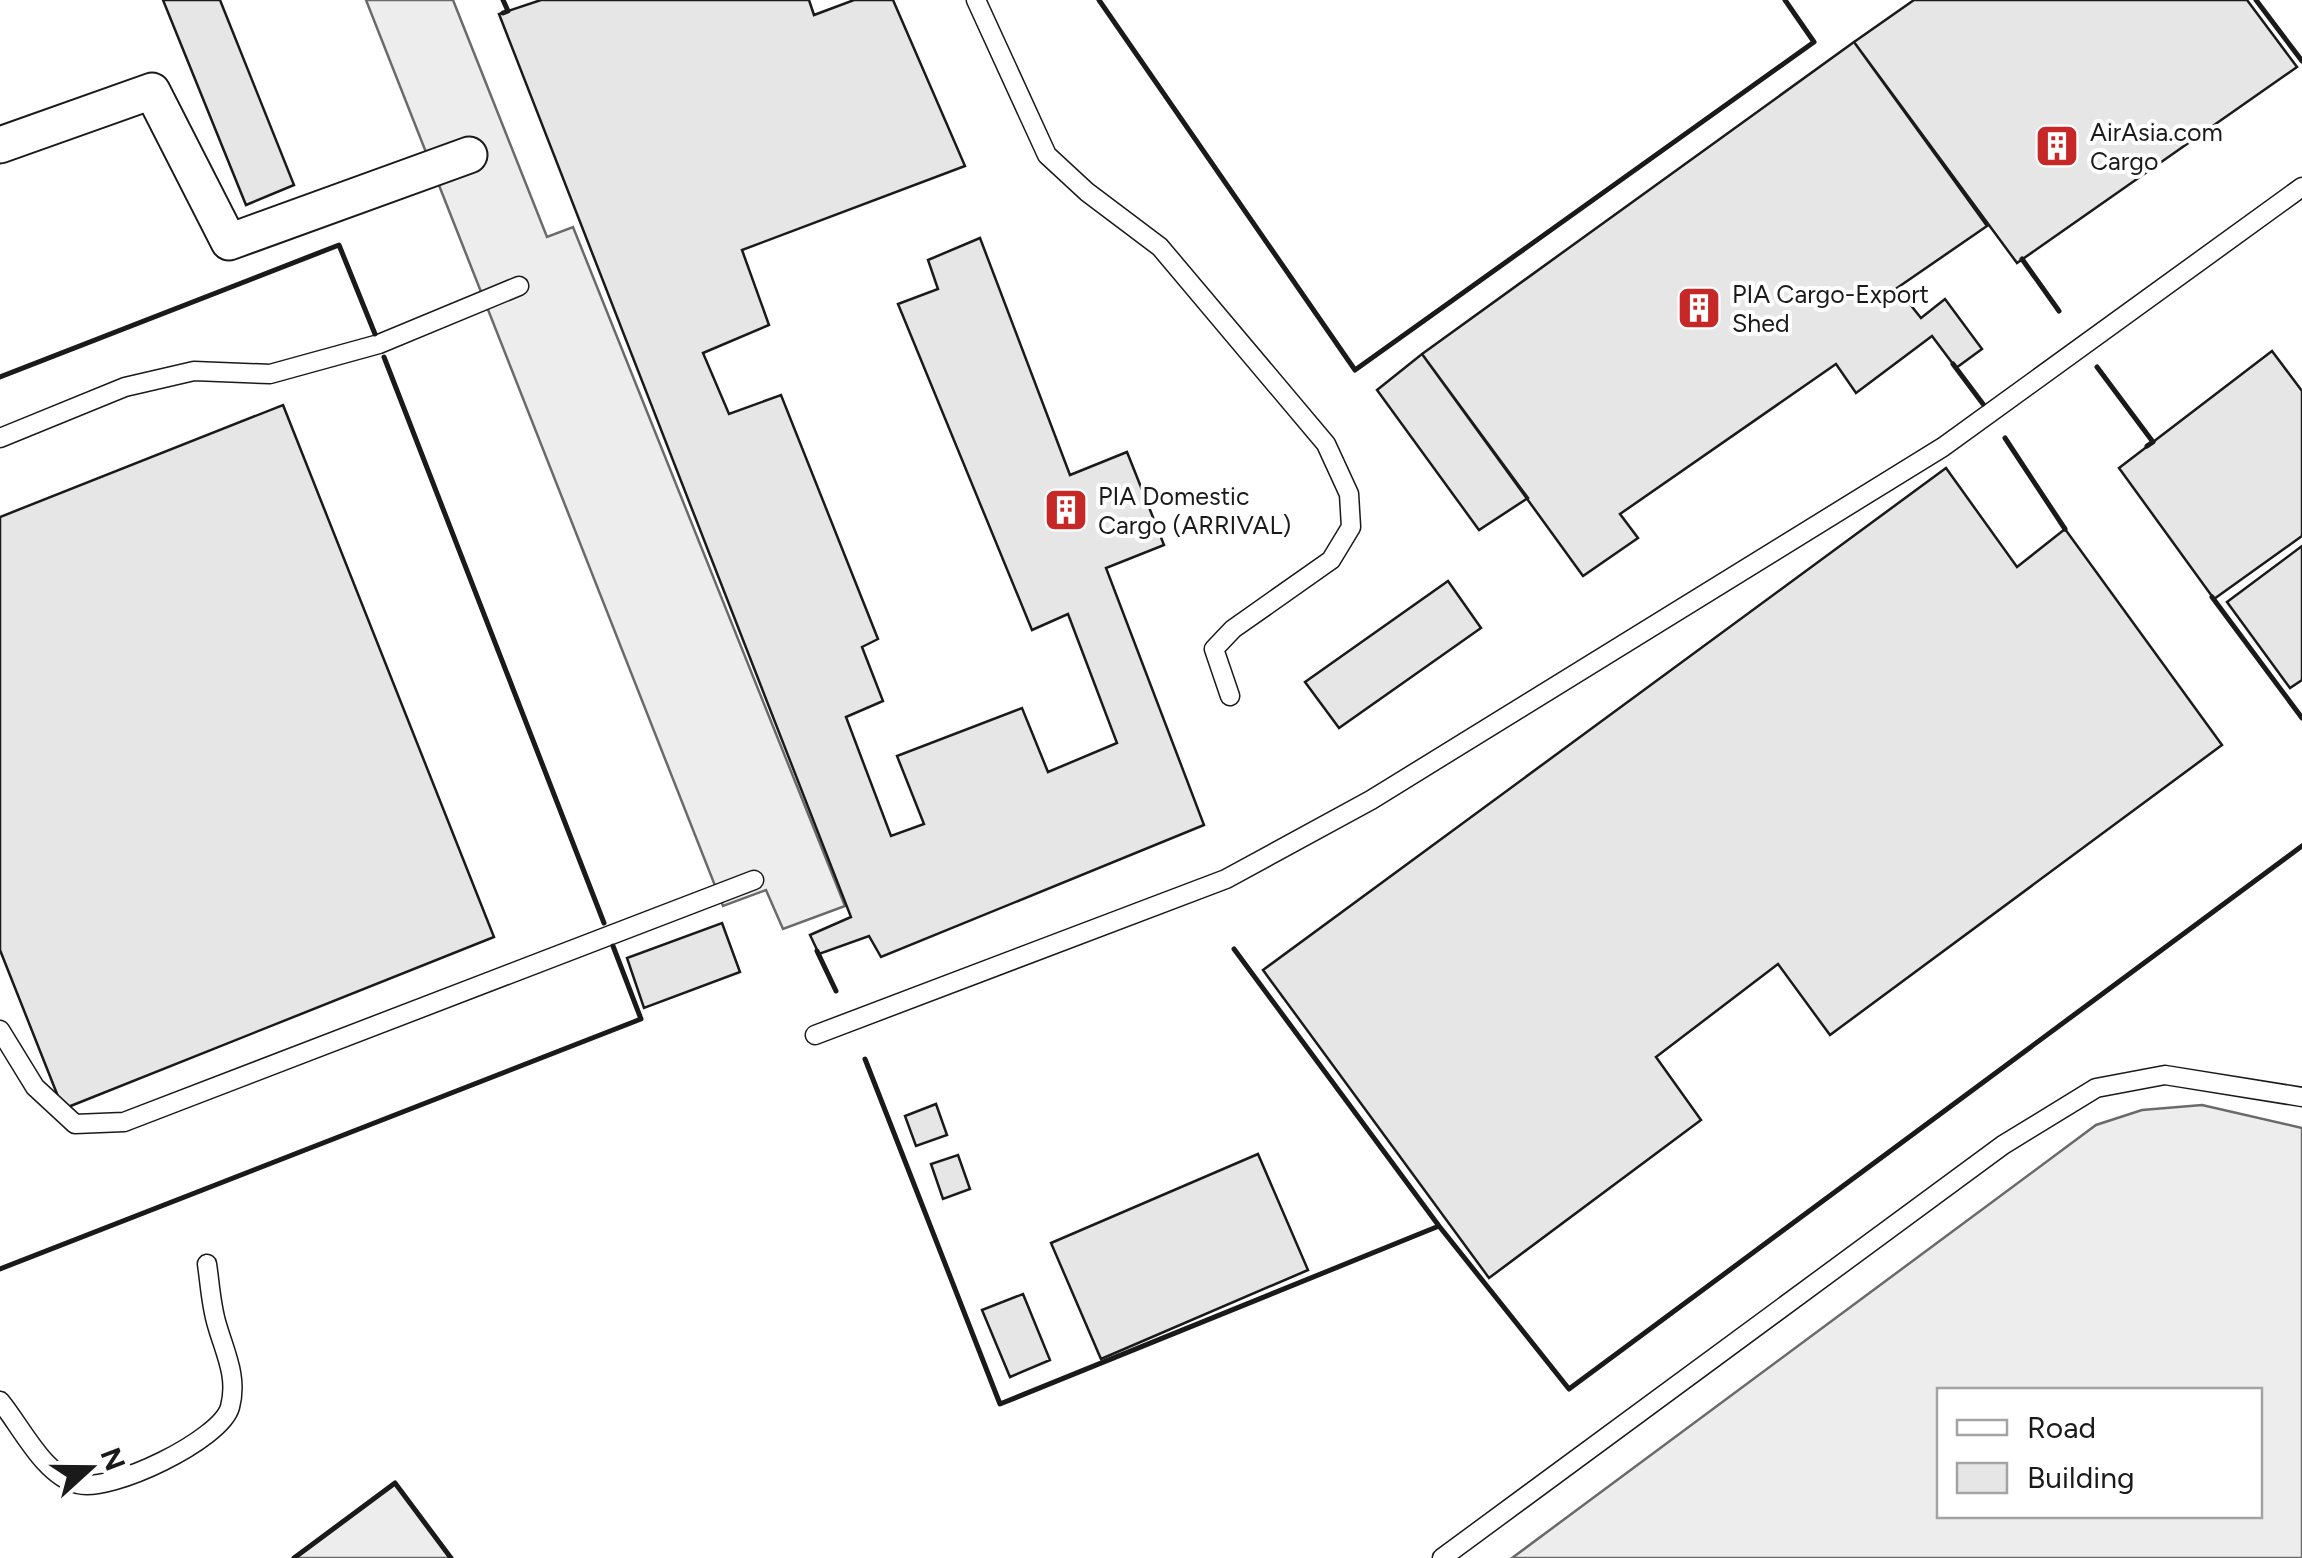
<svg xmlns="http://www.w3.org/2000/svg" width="2302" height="1558" font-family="Figtree,sans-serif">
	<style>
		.built { fill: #ededed; stroke: #6a6a6a; stroke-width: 2.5; fill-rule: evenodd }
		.building { fill: #e6e6e6; stroke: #1a1a1a; stroke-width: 2.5 }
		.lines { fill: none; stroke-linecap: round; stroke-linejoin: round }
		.service-casing { stroke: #1a1a1a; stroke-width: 21 }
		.minor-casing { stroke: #1a1a1a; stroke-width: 39 }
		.service { stroke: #fff; stroke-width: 18 }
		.minor { stroke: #fff; stroke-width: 35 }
		.wall { stroke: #1a1a1a; stroke-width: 5 }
		.labels { text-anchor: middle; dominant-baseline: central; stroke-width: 8; stroke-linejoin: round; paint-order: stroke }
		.poi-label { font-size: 25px; fill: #1a1a1a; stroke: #fff; text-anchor: start }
	</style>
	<rect width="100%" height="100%" fill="#fff"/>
	<path class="built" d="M366,0h87l94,237 26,-10 272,679 -62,23 -17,-39 -43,16z
		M2202,1105l100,23v430h-790l584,-433 46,-15zM1940,1390h320v126h-320z
		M395,1483l56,75h-157z"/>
	<path class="building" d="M163,0h57l74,185 -48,20z
		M541,0h268l5,15 40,-15h39l72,166 -223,84 27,75 -66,28 26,61 52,-19 97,244 -16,8 21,54 -37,16 45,119 33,-12 -27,-68 125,-48 26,64 69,-29 -49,-129 -36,16 -134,-326 40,-15 -10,-29 52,-22 90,237 57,-23 37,93 -58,23 98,257 -323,132 -12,-21 -50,18 -9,-19 41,-18 -352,-903z
		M1914,0h333l50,67 -280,196 -163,-221z
		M1854,42l133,184 -90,62 24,30 24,-19 37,50 -26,19 -24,-32 -76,57 -20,-29 -216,150 18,24 -55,38 -161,-222z
		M2272,351l30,40v145l-88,63 -95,-131z
		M1422,354l106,144 -49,32 -102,-140z
		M283,405l211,532 -431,172 -63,-159v-433z
		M1946,468l71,99 48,-38 157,216 -392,290 -52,-71 -122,93 45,63 -212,158 -226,-308z
		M2302,546v134l-12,8 -63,-86z
		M1448,581l33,47 -142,100 -34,-46z
		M722,923l18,49 -96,36 -17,-50z
		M936,1104l11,31 -31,11 -11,-30z
		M1258,1154l50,116 -207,89 -50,-116z
		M958,1155l12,34 -27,10 -12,-35z
		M1023,1294l27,66 -40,17 -28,-67z"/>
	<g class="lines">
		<defs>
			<path id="service" d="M976,0l71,155 40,37 73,55 166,197 23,50 2,33 -20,33 -98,69 -19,20 16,47
				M0,438l125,-51 69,-16 76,3 109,-30 140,-58
				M0,1030l35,57 40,37 49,-2 630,-242
				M815,1035l411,-156 145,-79 572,-353 359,-260
				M0,1401c21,25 44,75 78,83 32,9 143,-44 152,-77 8,-30 -5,-54 -13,-82 -6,-19 -7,-41 -10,-61
				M1442,1558l561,-413 93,-57 69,-13 137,22"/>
			<path id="minor" d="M0,145l152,-54 77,151 240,-87"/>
		</defs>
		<use href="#service" class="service-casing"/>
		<use href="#minor" class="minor-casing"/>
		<use href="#service" class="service"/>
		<use href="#minor" class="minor"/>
		<path class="wall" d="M1099,0l256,370 459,-328 -29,-42
			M2256,0l46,61
			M503,13l5,-2 -5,-11
			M2022,259l37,52
			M384,357l220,566
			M1953,364l30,40
			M2097,367l56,75 -6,4
			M0,377l339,-132 36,89
			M2005,438l60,91
			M2212,597l90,121
			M1234,949l205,277
			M817,951l19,40
			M865,1059l135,345 439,-178 130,163 733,-543
			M0,1269l641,-250 -28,-73
			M294,1558l101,-75 56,75"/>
	</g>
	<defs>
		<symbol id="building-square" viewBox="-11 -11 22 22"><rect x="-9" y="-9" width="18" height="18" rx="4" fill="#c62828" stroke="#fff"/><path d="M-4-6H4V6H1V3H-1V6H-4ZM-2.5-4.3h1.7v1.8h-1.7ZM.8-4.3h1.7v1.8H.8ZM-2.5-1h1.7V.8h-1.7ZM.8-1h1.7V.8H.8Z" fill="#fff"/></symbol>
	</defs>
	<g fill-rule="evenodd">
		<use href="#building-square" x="2032" y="121" width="50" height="50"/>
		<use href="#building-square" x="1674" y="283" width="50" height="50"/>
		<use href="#building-square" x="1041" y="485" width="50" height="50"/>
	</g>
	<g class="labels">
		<g class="poi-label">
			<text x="2090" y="132">AirAsia.com<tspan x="2090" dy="29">Cargo</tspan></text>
			<text x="1732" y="294">PIA Cargo-Export<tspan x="1732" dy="29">Shed</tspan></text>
			<text x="1098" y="496">PIA Domestic<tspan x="1098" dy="29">Cargo (ARRIVAL)</tspan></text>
		</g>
	</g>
	<rect x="1937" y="1388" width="325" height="130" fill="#ffffff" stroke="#a3a3a3" stroke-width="2.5"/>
	<rect x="1957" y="1420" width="50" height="15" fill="#ffffff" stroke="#a3a3a3" stroke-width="2.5"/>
	<text x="2027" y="1438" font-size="30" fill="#1a1a1a">Road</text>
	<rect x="1957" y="1463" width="50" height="30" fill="#e6e6e6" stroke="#a3a3a3" stroke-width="2.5"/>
	<text x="2027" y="1488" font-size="30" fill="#1a1a1a">Building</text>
	<g transform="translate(90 1468) rotate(69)" stroke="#ffffff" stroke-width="8" paint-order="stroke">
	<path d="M0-8L18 38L0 25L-18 38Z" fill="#1a1a1a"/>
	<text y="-15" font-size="28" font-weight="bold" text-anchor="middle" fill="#1a1a1a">N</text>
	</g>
</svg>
